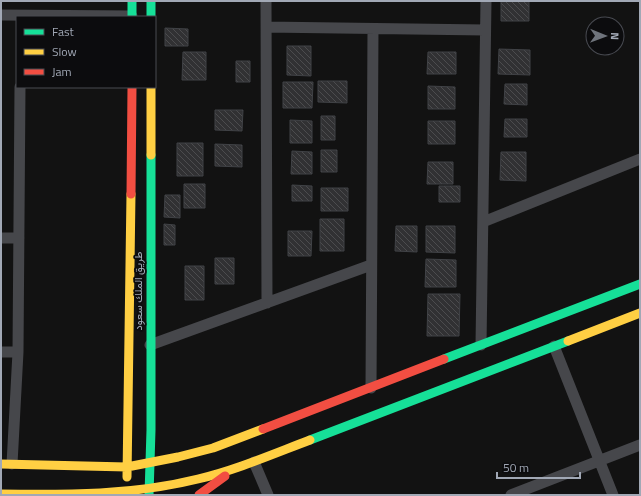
<svg xmlns="http://www.w3.org/2000/svg" width="641" height="496" font-family="'Titillium Web',Vazirmatn,sans-serif">
	<style>
		.building { fill: url(#building-back-hatch); stroke: #404246 }
		.lines { fill: none; stroke-linecap: round; stroke-linejoin: round }
		.street { stroke: #46474b; stroke-width: 11 }
		.fast { stroke: #16e098; stroke-width: 9 }
		.slow { stroke: #ffcf43; stroke-width: 9 }
		.jam { stroke: #f24e42; stroke-width: 9 }
		.labels { text-anchor: middle; dominant-baseline: central; stroke-width: 3.5; stroke-linejoin: round; paint-order: stroke }
		.street-label { font-size: 11px; fill: #a1a8b5; stroke: #0c0c0e }
	</style>
	<defs>
		<pattern id="building-back-hatch" width="6" height="6" patternUnits="userSpaceOnUse"><rect width="6" height="6" fill="#313133"/><path d="M-1 5l2 2M0 0l6 6M5-1l2 2" fill="none" stroke="#4c4c4e"/></pattern>
	</defs>
	<rect width="100%" height="100%" fill="#121212"/>
	<path class="building" d="M501,1h28v20h-28z
		M165,28l23,1v17h-23z
		M287,46h24v30l-24,-1z
		M499,49l31,1v25l-32,-1z
		M183,52h23v28h-24z
		M428,52h28v22h-29z
		M236,61h14v21h-14z
		M318,81h29v22l-29,-1z
		M283,82h30l-1,26h-29z
		M505,84h22v21l-23,-1z
		M428,86l27,1v22h-27z
		M215,110h28l-1,21 -27,-1z
		M321,116h14v24h-14z
		M505,119h22v18h-23z
		M290,120l22,1v22h-22z
		M428,121h27v23h-27z
		M177,143h26v33h-26z
		M215,144l27,1v22l-27,-1z
		M321,150h16v22h-16z
		M292,151l20,1v22h-21z
		M501,152h25v29l-26,-1z
		M428,162h25v22h-26z
		M184,184h21v24h-21z
		M292,185l20,1v15h-20z
		M439,186h21v16h-21z
		M321,188h27v23h-27z
		M165,195h15v23l-16,-1z
		M320,219h24v32h-24z
		M164,224l11,1v20h-11z
		M396,226h21v26l-22,-1z
		M426,226h29v27l-29,-1z
		M288,231h24l-1,25h-23z
		M215,258h19v26h-19z
		M426,259l30,1v27h-31z
		M185,266h19v34h-19z
		M428,294h32l-1,42h-32z"/>
	<g class="lines">
		<path class="street" d="M266,1l1,302
			M1,15l131,1
			M266,27l219,3
			M483,222l157,-63
			M1,238h18
			M150,345l221,-80
			M481,345l5,-344
			M554,346l59,149
			M1,352h17
			M371,388l2,-359
			M254,462l14,33
			M12,464l6,-112 2,-265
			M511,495l129,-50"/>
		<path class="fast" d="M132,1v16
			M151,1v16
			M444,359l196,-75
			M310,440l258,-99
			M149,495l2,-65v-275"/>
		<path class="slow" d="M151,155v-68
			M568,341l72,-28
			M1,464l126,3 51,-10 35,-9 50,-19
			M127,477l4,-283
			M1,494c66,1 133,1 197,-15 38,-9 75,-25 112,-39"/>
		<path class="jam" d="M131,194l1,-107
			M263,429l181,-70
			M199,495l26,-19"/>
	</g>
	<g class="labels">
		<g class="street-label">
			<text transform="translate(138 291) rotate(-90)">طريق الملك سعود</text>
		</g>
	</g>
	<rect width="641" height="496" fill="none" stroke="#a1a8b5" stroke-width="4"/>
	<rect x="16" y="16" width="140" height="72" fill="#0c0c0e" stroke="#484a51"/>
	<rect x="24" y="29" width="20" height="6" fill="#16e098" stroke="#484a51"/>
	<text x="52" y="36" font-size="12" fill="#a1a8b5">Fast</text>
	<rect x="24" y="49" width="20" height="6" fill="#ffcf43" stroke="#484a51"/>
	<text x="52" y="56" font-size="12" fill="#a1a8b5">Slow</text>
	<rect x="24" y="69" width="20" height="6" fill="#f24e42" stroke="#484a51"/>
	<text x="52" y="76" font-size="12" fill="#a1a8b5">Jam</text>
	<g transform="translate(605 36) rotate(91)"><circle r="19" fill="#0c0c0e" stroke="#484a51"/>
	<path d="M0-3L7 15L0 10L-7 15Z" fill="#6f747c"/>
	<text y="-6" font-size="11" font-weight="bold" text-anchor="middle" fill="#a1a8b5">N</text>
	</g>
	<path d="M497 472v6h83v-6" fill="none" stroke="#a1a8b5" stroke-width="2"/>
	<text x="503" y="472" font-size="12" fill="#a1a8b5" stroke="#0c0c0e" stroke-width="3" paint-order="stroke">50 m</text>
</svg>
